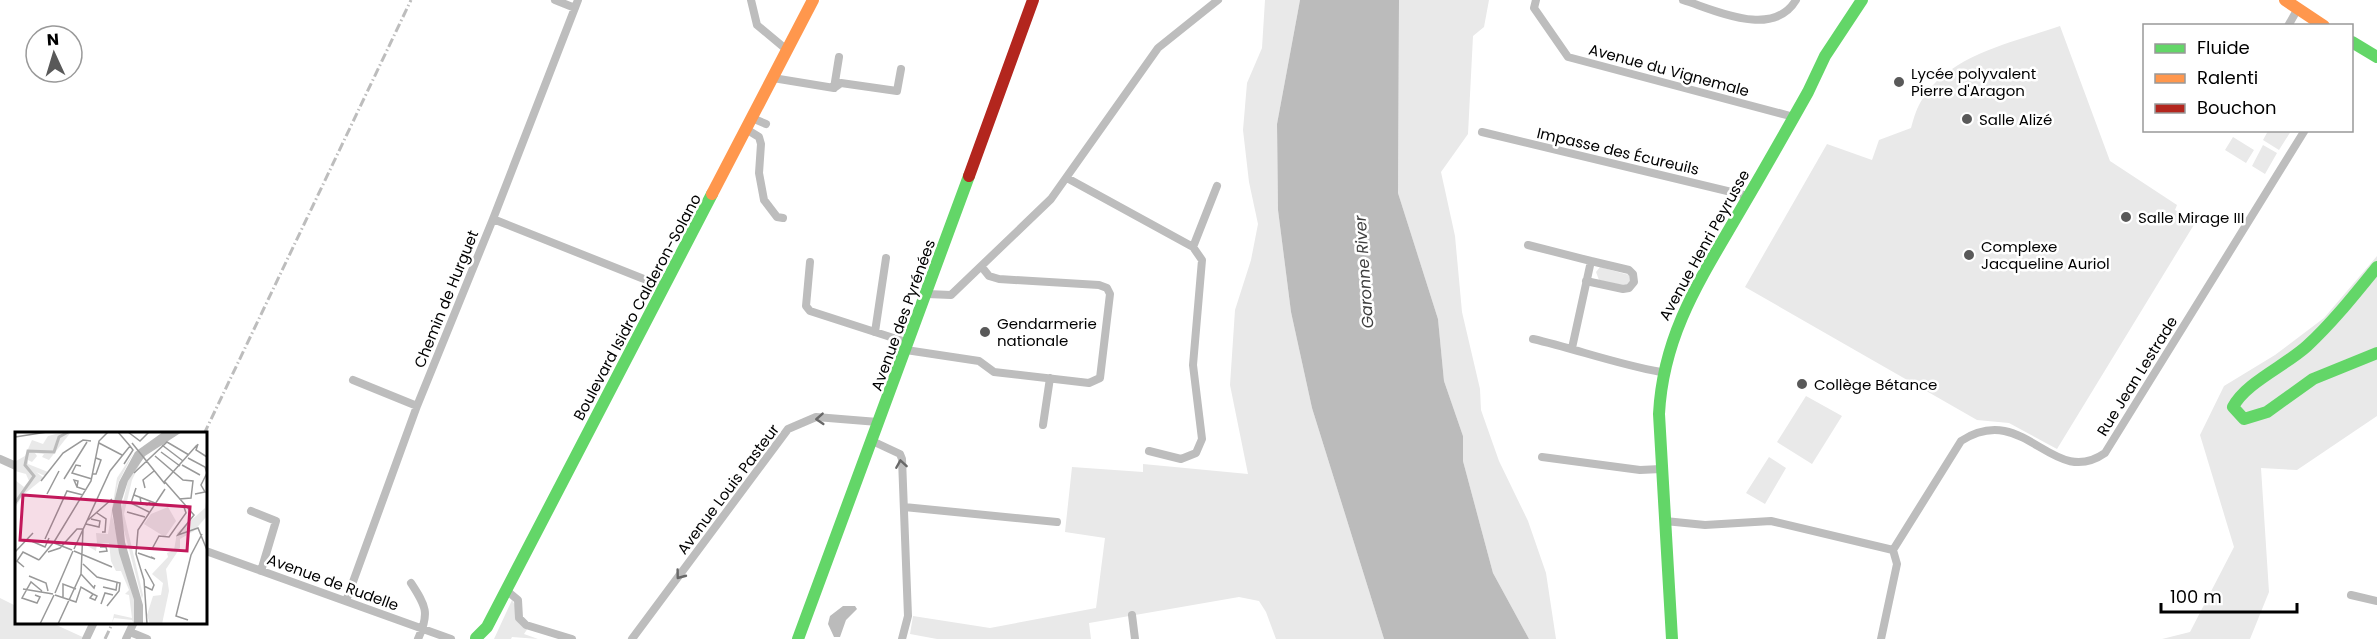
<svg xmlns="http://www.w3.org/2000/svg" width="2377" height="639" font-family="Poppins,sans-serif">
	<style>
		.green { fill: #e9e9e9 }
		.water { fill: #bbb }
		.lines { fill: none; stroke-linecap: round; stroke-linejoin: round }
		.street { stroke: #bdbdbd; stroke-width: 8 }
		.fast { stroke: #63d668; stroke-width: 12 }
		.slow { stroke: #ff974d; stroke-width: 12 }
		.jam { stroke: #b3261e; stroke-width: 12 }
		.rail { stroke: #bdbdbd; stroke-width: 3; stroke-dasharray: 9 3 1.5 3; stroke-linecap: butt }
		.oneway { stroke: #686868 }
		.poi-dot { fill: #595959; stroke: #fff; stroke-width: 2 }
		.labels { text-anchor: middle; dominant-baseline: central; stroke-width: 5; stroke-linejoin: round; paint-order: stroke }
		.street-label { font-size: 15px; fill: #000; stroke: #fff }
		.poi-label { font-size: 15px; fill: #000; stroke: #fff; text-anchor: start }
		.water-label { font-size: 16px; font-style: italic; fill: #3f3f3f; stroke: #fff }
		.inset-river { fill: none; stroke: #bbb; stroke-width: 3 }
		.inset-road { fill: none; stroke: #999; stroke-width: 1.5 }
		.view { fill: #c2185b; fill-opacity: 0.15; stroke: #c2185b; stroke-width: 3 }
		.inset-edge { fill: none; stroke: #000; stroke-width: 3 }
	</style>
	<rect width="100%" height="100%" fill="#fff"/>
	<path class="green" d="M1265,0h35l-23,124 1,86 13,102 21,96 72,231h-108l-10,-27 -7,-11 -20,-4 -150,26 2,16h-154l-27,-5 3,-18 77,12 106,-20 9,-70 -40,-6 7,-65 71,5v-8l105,10 -18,-89 5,-75 16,-50 7,-36 -9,-42 -6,-52 4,-47 15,-35z
		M1399,0h90l-5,27 -11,9 -5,98 -27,38 14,64 7,76 18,77 1,21 18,51 29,60 18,52 10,66h-27l-36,-66 -30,-112v-25l-19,-55 -6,-62 -40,-126z
		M2060,26l50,135 67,44 -2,5 20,13 -138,226 -48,-26 -32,-3 -232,-133 82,-143 45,16 7,-20 32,-12c3,-11 6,-21 12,-30 28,-44 92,-56 137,-72z
		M2268,131v-1l23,1 -12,19 -16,-10z
		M2233,137l21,13 -8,13 -21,-13z
		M2263,145l14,8 -12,21 -13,-8z
		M2377,256v160l-80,54 -36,-2 8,124 -19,47h-88l28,-7 44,-85 -34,-112 24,-49 51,-31 49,-37z
		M1600,267l29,8 1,6 -5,5 -26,-6 -3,-8z
		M1806,396l36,20 -30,48 -35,-22z
		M1769,457l17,11 -21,36 -19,-11z
		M0,598l16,8v16l36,1 35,16h-87z
		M512,600l16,28 -4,6 14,5 -26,-2 -1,2h-17z"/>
	<path class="water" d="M1300,0h99l-1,193 40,126 6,62 19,55v25l30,112 36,66h-145l-72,-231 -21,-96 -13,-102 -1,-86z
		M843,606h12l2,3 -11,11 -6,17h-6l-6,-13 2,-8z"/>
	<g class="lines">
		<path class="street" d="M555,0l20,8
			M751,0l6,25 30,25
			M1536,0l-2,8 34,49 226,60
			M1683,0c32,10 90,39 113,0
			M2288,26l9,-16
			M773,78l61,10 7,-5 56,8 4,-22
			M834,88l5,-31
			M752,118l14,6
			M746,129l13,8 2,7 -2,29 5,27 13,17 6,1
			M1482,132l266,64
			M1067,178l126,69 9,13 -9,105 9,74 -6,14 -15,6 -32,-8
			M493,219l171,68
			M1528,245l63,16 -19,87
			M1193,247l24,-61
			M810,262l-4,44 4,5 99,32
			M1586,281l37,8 6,-1 5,-6 -1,-8 -4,-4 -38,-9
			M927,294l24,1 100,-96 107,-151 60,-48
			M875,332l11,-74
			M1533,339c43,10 83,25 128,33
			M906,350l73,11 15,11 95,11 11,-5 10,-84 -3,-6 -8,-3 -100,-6 -10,-3 -8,-10
			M353,380l64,26
			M1043,425l7,-47
			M870,440l30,14 2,5 6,157 -6,23
			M1542,457l98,13 21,-1
			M0,459l16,7
			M904,507l153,15
			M251,511l25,10 -15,50
			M1665,521l40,4 66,-4 122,29
			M1893,550l68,-109c64,-41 91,49 144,12l200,-323
			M206,551l245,88
			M411,583c15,23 19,30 7,56
			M506,590l12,10 1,18 7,7 46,14
			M2351,595l26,6
			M346,601l71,-195 76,-187 85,-219
			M1132,615l3,24
			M130,632l17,7
			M86,639l8,-17
			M126,639l8,-17
			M632,639l156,-210 28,-12 62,5
			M1881,639l16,-75 -4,-14"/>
		<path class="fast" d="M2352,42l25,15
			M2377,267c-22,27 -44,55 -70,79 -22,20 -62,37 -74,61l11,12 23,-7 46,-33 64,-26
			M476,638l11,-11 225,-433
			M798,639l171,-463
			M1672,639l-13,-225c4,-78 40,-133 78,-198 24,-41 48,-83 71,-124l17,-36 37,-56"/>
		<path class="slow" d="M2285,0l39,26
			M712,194l101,-194"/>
		<path class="jam" d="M969,176l64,-176"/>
		<path class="rail" d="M204,434l207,-434
			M105,639l8,-17"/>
	</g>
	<defs><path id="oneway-chevron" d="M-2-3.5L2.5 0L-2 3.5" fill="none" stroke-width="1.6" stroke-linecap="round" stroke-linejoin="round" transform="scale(1.5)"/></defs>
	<g class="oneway">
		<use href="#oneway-chevron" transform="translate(820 419) rotate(176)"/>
		<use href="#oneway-chevron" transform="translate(901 464) rotate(-99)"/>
		<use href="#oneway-chevron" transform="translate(680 575) rotate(127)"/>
	</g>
	<g class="poi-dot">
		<circle cx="1899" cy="82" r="6"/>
		<circle cx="1967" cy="119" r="6"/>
		<circle cx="2126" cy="217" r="6"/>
		<circle cx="1969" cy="255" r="6"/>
		<circle cx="985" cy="332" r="6"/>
		<circle cx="1802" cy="384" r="6"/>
	</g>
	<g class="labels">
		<g class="street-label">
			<text transform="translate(1669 70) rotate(15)">Avenue du Vignemale</text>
			<text transform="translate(1618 151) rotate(13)">Impasse des Écureuils</text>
			<text transform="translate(1704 245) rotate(-61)">Avenue Henri Peyrusse</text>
			<text transform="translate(446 299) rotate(-68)">Chemin de Hurguet</text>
			<text transform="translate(637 307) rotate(-62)">Boulevard Isidro Calderon-Solano</text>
			<text transform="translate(903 315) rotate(-70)">Avenue des Pyrénées</text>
			<text transform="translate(2137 376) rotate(-58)">Rue Jean Lestrade</text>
			<text transform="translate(728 489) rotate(-53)">Avenue Louis Pasteur</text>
			<text transform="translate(333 582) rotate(20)">Avenue de Rudelle</text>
		</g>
		<g class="poi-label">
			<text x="1911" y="73">Lycée polyvalent<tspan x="1911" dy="17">Pierre d'Aragon</tspan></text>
			<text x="1979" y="119">Salle Alizé</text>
			<text x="2138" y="217">Salle Mirage III</text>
			<text x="1981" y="246">Complexe<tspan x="1981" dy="17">Jacqueline Auriol</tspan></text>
			<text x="997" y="323">Gendarmerie<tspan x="997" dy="17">nationale</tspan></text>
			<text x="1814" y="384">Collège Bétance</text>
		</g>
		<g class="water-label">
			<text transform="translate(1364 272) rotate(-94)">Garonne River</text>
		</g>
	</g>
	<g transform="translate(15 432)">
		<rect width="192" height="192" fill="#fff"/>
		<path d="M49,0h7l-22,28 -7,-3 2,-3 -9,-1 2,3 -5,6 -4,-2v4l20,8 -3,4 -9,-4 8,6 -21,17 -8,13v-28l9,7 5,-6 -3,-7 -11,-3 1,-10 9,-5 7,-16 11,4 5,-8zM119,20l-16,31 -6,33 22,84v24l-2,-4 -18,-2 -2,5 2,-9 18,4 -3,-23 -4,-1 4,-4 -8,-19h-5l-5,-10 -2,-18 -12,1 -1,7 -12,-7 13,-1 -1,-10 12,1 9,-56zM127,27l-10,21 -8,34 19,81 -1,4 -22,-84 8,-34zM192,64v20l-13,15 -14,8v9l-14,21 3,22 -7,33h-12l-3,-9 6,-19 8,-1 2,-12 -11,-9 16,-17 -1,-4 7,-3 3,-17 28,-25zM153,75l8,14 -11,16 -21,-13 7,-10z" fill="#e9e9e9"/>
		<path d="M148,0h19l-37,24 -17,25 -7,22 4,39 18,63v19h-9v-24l-15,-47 -7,-43 7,-28 16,-30z" fill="#bbb"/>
		<path class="inset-river" d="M0,71l19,-27 -9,-11 3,-14 26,1 5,-15 9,-5"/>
		<path class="inset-road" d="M103,0l12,14M113,0l12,9 9,-9M0,5l32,-5M84,11l23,12M117,11l33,41M183,12l-2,6 11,7M147,13l21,16M146,20l19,14M140,24l28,24 10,1 -2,17 -12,1M173,26l17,9 2,6 -6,12 4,7 -10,2M109,32l9,-14 -3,-4M167,33l18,10M66,34l-5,-1 -4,8 20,6M119,41l33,-31 22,13M78,42h3l5,-14 -5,-2M49,47l23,-37M26,49l22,-28 20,-13 8,1M149,50l33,-37M150,50l29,33 -16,20 20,-7 9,22M62,55l-3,-7 4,1 -1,6 9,3M121,56l-5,15 18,9M130,56l-2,-8 11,-9M32,62l12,-23M119,63l21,8M125,65l1,6 6,2 4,-4M112,80l18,5M82,81l9,6 -1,13h-3M73,88l24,-21M71,92l13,3 1,-6 -9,-2M30,107l22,-48 16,4M14,108l16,7 4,-9M39,110l37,-61 8,-40 9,-9M39,111l18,7M59,117l36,-78 20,-25M137,117l7,-13 10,1 17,-24 -2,-6M59,119l38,16M0,120l18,-19M33,120l12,-4 17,-19h6M84,120l8,-1 -1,-4h-6M123,121l17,6 -4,-2M24,128l14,-17M68,132l14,13 23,6 -1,8 -12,15M9,135l-7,-6 6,-9 16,8M66,142l13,14 1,-3M14,144l17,7 2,8M129,154l8,4 2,-5 -9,-16M88,155l13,3 1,-7M8,157l30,5M40,161l18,-42M78,162l4,2 -2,4 -5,-2zM20,163l5,2 -3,6 -15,-5 9,-16 11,9M40,163l21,7 5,-15 12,7M48,166v-14l13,5M86,172l4,-11 8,2M173,188l-12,-4 15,-61 11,-21M25,192l14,-29M43,192l23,-50 2,-44M132,192l-3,-44 -8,-26 2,-24 27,-41"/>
		<path class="view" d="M8,63l167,12 -3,44 -167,-11z"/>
		<rect width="192" height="192" class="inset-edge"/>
	</g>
	<rect x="2143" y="24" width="210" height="108" fill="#ffffff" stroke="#999999" stroke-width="1.5"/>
	<rect x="2155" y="44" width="30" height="9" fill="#63d668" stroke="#999999" stroke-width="1.5"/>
	<text x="2197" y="54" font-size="18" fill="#000000">Fluide</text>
	<rect x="2155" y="74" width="30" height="9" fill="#ff974d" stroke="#999999" stroke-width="1.5"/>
	<text x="2197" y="84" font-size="18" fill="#000000">Ralenti</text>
	<rect x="2155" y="104" width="30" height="9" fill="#b3261e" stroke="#999999" stroke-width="1.5"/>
	<text x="2197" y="114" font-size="18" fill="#000000">Bouchon</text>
	<g transform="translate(54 54) rotate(356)"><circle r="28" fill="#ffffff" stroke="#999999" stroke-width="1.5"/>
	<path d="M0-4.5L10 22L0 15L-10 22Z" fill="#595959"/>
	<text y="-9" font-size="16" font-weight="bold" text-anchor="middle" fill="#000000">N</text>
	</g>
	<path d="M2161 603v9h136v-9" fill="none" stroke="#000000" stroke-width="3"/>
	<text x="2170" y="603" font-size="18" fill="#000000" stroke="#ffffff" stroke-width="4.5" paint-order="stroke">100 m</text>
</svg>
